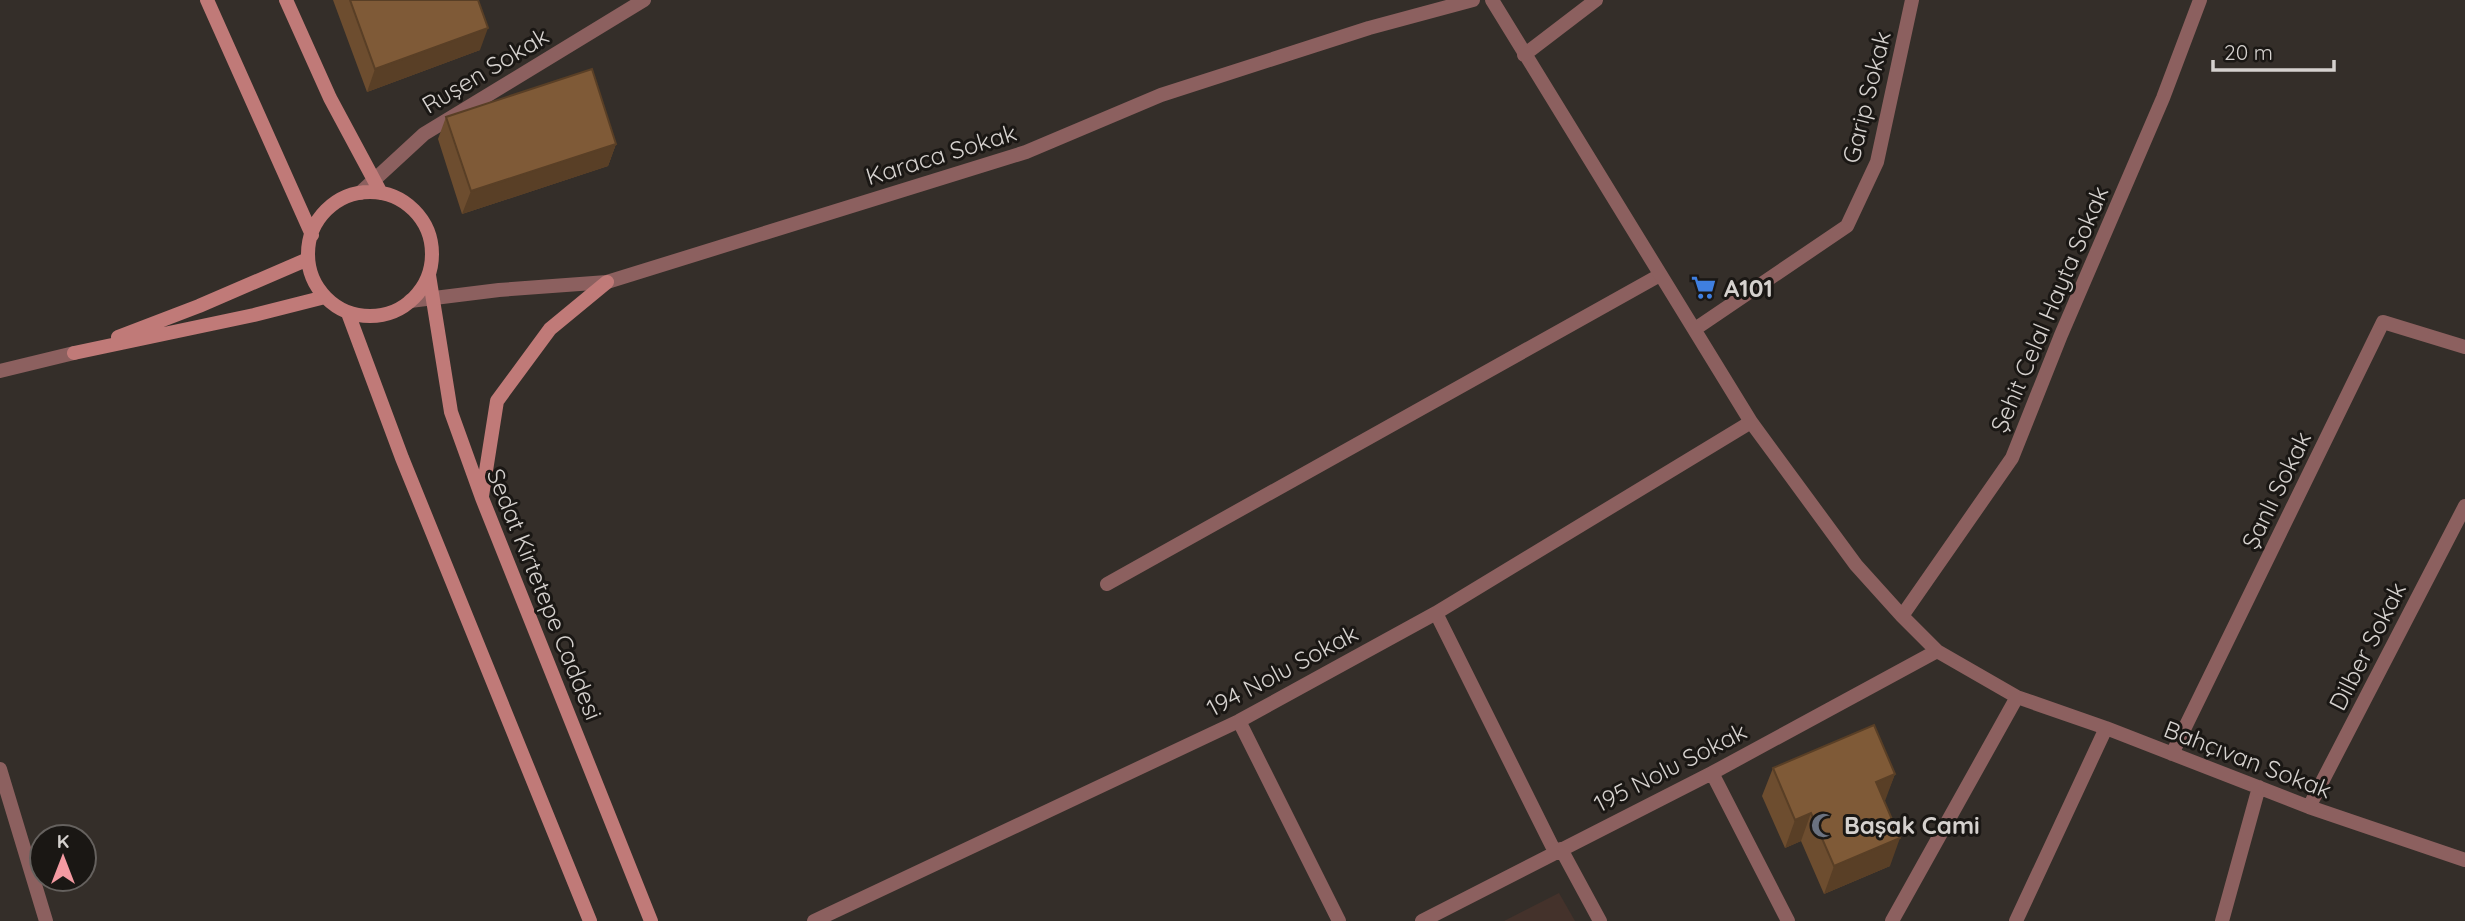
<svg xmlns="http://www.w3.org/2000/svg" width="2465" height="921" font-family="Quicksand,sans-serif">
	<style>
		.education { fill: #44322b }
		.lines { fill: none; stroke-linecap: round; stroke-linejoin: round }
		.lane { stroke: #8c605f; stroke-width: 14 }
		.street { stroke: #8c605f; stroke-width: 14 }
		.secondary { stroke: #c07a78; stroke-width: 14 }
		.wall { fill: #6d4d2f }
		.shaded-wall { fill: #593f26 }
		.building { fill: #7f5a37; stroke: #593f26; stroke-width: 2 }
		.labels { text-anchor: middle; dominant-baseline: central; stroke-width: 6; stroke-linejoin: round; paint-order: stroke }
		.street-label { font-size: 24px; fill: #d5d1ce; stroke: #1a1714 }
		.poi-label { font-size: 24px; font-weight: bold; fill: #d5d1ce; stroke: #1a1714; text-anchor: start }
	</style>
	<rect width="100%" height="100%" fill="#342e29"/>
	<path class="education" d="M1559,893l16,28h-71z"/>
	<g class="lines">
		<path class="lane" d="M1107,584l553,-309"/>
		<path class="street" d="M1492,0l259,422 105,143 46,51 35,35 80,46 89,31 203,79 156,53
			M1524,55l72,-55
			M360,193l64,-59 220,-134
			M410,301l89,-11 108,-8 419,-130 135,-57 208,-67 104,-28
			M1695,329l152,-103 30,-64 35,-162
			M0,371l74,-18
			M1436,613l119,239
			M1902,616l110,-158 49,-123 102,-237 37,-98
			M1239,721l100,200
			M2172,754l211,-432 82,25
			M0,769l46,152
			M1712,773l76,148
			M2309,807l156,-301
			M1561,849l39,72
			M814,921l425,-200 197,-108 315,-191
			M1422,921l290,-148 225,-122
			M1892,921l125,-224
			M2016,921l90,-193
			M2222,921l37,-134"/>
		<path class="secondary" d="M207,0l105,235
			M286,0l44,98 51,95
			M308 254a62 62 0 1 1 124 0a62 62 0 1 1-124 0Z
			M429,275l22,137 31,86 169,423
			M348,313l54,145 188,463
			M118,337l81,-31 109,-47
			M74,353l180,-38 71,-18
			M482,496l15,-95 53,-72 57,-47"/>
	</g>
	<path class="wall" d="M333,0h145l2,50 -113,42z
		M446,117l170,27 -8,22 -146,48 -24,-75z
		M1773,768l122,6 -11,27 6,65 -66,28 -23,-53 -16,7 -23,-52z"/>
	<path class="shaded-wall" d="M488,28l-8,22 -113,42 8,-23z
		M616,144l-8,22 -146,48 9,-23z
		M1895,774l-10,27 -19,8 10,-27z
		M1811,813l-10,28 -16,7 10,-28z
		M1900,838l-10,28 -66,28 10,-28z"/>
	<path class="building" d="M350,0h128l10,28 -113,41z
		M592,69l24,75 -145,47 -25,-74z
		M1874,725l21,49 -19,8 24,56 -66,28 -23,-53 -16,7 -22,-52z"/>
	<defs>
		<symbol id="supermarket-bare" viewBox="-9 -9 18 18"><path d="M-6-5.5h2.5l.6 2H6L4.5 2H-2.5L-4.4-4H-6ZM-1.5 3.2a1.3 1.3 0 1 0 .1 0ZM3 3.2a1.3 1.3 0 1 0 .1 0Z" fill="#3f7fe0" stroke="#1a1714" stroke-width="2.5" paint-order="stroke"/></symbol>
		<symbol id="mosque-bare" viewBox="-9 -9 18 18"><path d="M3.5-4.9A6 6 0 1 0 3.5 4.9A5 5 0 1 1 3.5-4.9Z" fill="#6b7280" stroke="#1a1714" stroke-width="2.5" paint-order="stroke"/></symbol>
	</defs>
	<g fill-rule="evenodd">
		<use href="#supermarket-bare" x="1686" y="270" width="35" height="35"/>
		<use href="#mosque-bare" x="1806" y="808" width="35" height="35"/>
	</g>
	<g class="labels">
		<g class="street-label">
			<text transform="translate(485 70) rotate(-31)">Ruşen Sokak</text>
			<text transform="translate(1866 97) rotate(-76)">Garip Sokak</text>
			<text transform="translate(941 154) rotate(-17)">Karaca Sokak</text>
			<text transform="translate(2049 309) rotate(-67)">Şehit Celal Hayta Sokak</text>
			<text transform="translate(2276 490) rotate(-64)">Şanlı Sokak</text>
			<text transform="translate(545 594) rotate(68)">Sedat Kirtetepe Caddesi</text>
			<text transform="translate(2367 646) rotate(-63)">Dilber Sokak</text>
			<text transform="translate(1282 670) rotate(-28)">194 Nolu Sokak</text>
			<text transform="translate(2248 759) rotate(21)">Bahçıvan Sokak</text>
			<text transform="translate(1670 767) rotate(-27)">195 Nolu Sokak</text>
		</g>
		<g class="poi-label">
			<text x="1724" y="288">A101</text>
			<text x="1844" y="825">Başak Cami</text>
		</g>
	</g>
	<g transform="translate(63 858)"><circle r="33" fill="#1a1714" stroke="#65615e" stroke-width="2"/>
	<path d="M0-5L12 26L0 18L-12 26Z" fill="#f49aa2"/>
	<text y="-10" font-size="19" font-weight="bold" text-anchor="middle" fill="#d5d1ce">K</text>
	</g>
	<path d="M2213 60v10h121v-10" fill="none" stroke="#d5d1ce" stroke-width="3.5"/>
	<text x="2224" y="60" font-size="21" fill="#d5d1ce" stroke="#1a1714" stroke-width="5" paint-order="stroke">20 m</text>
</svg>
